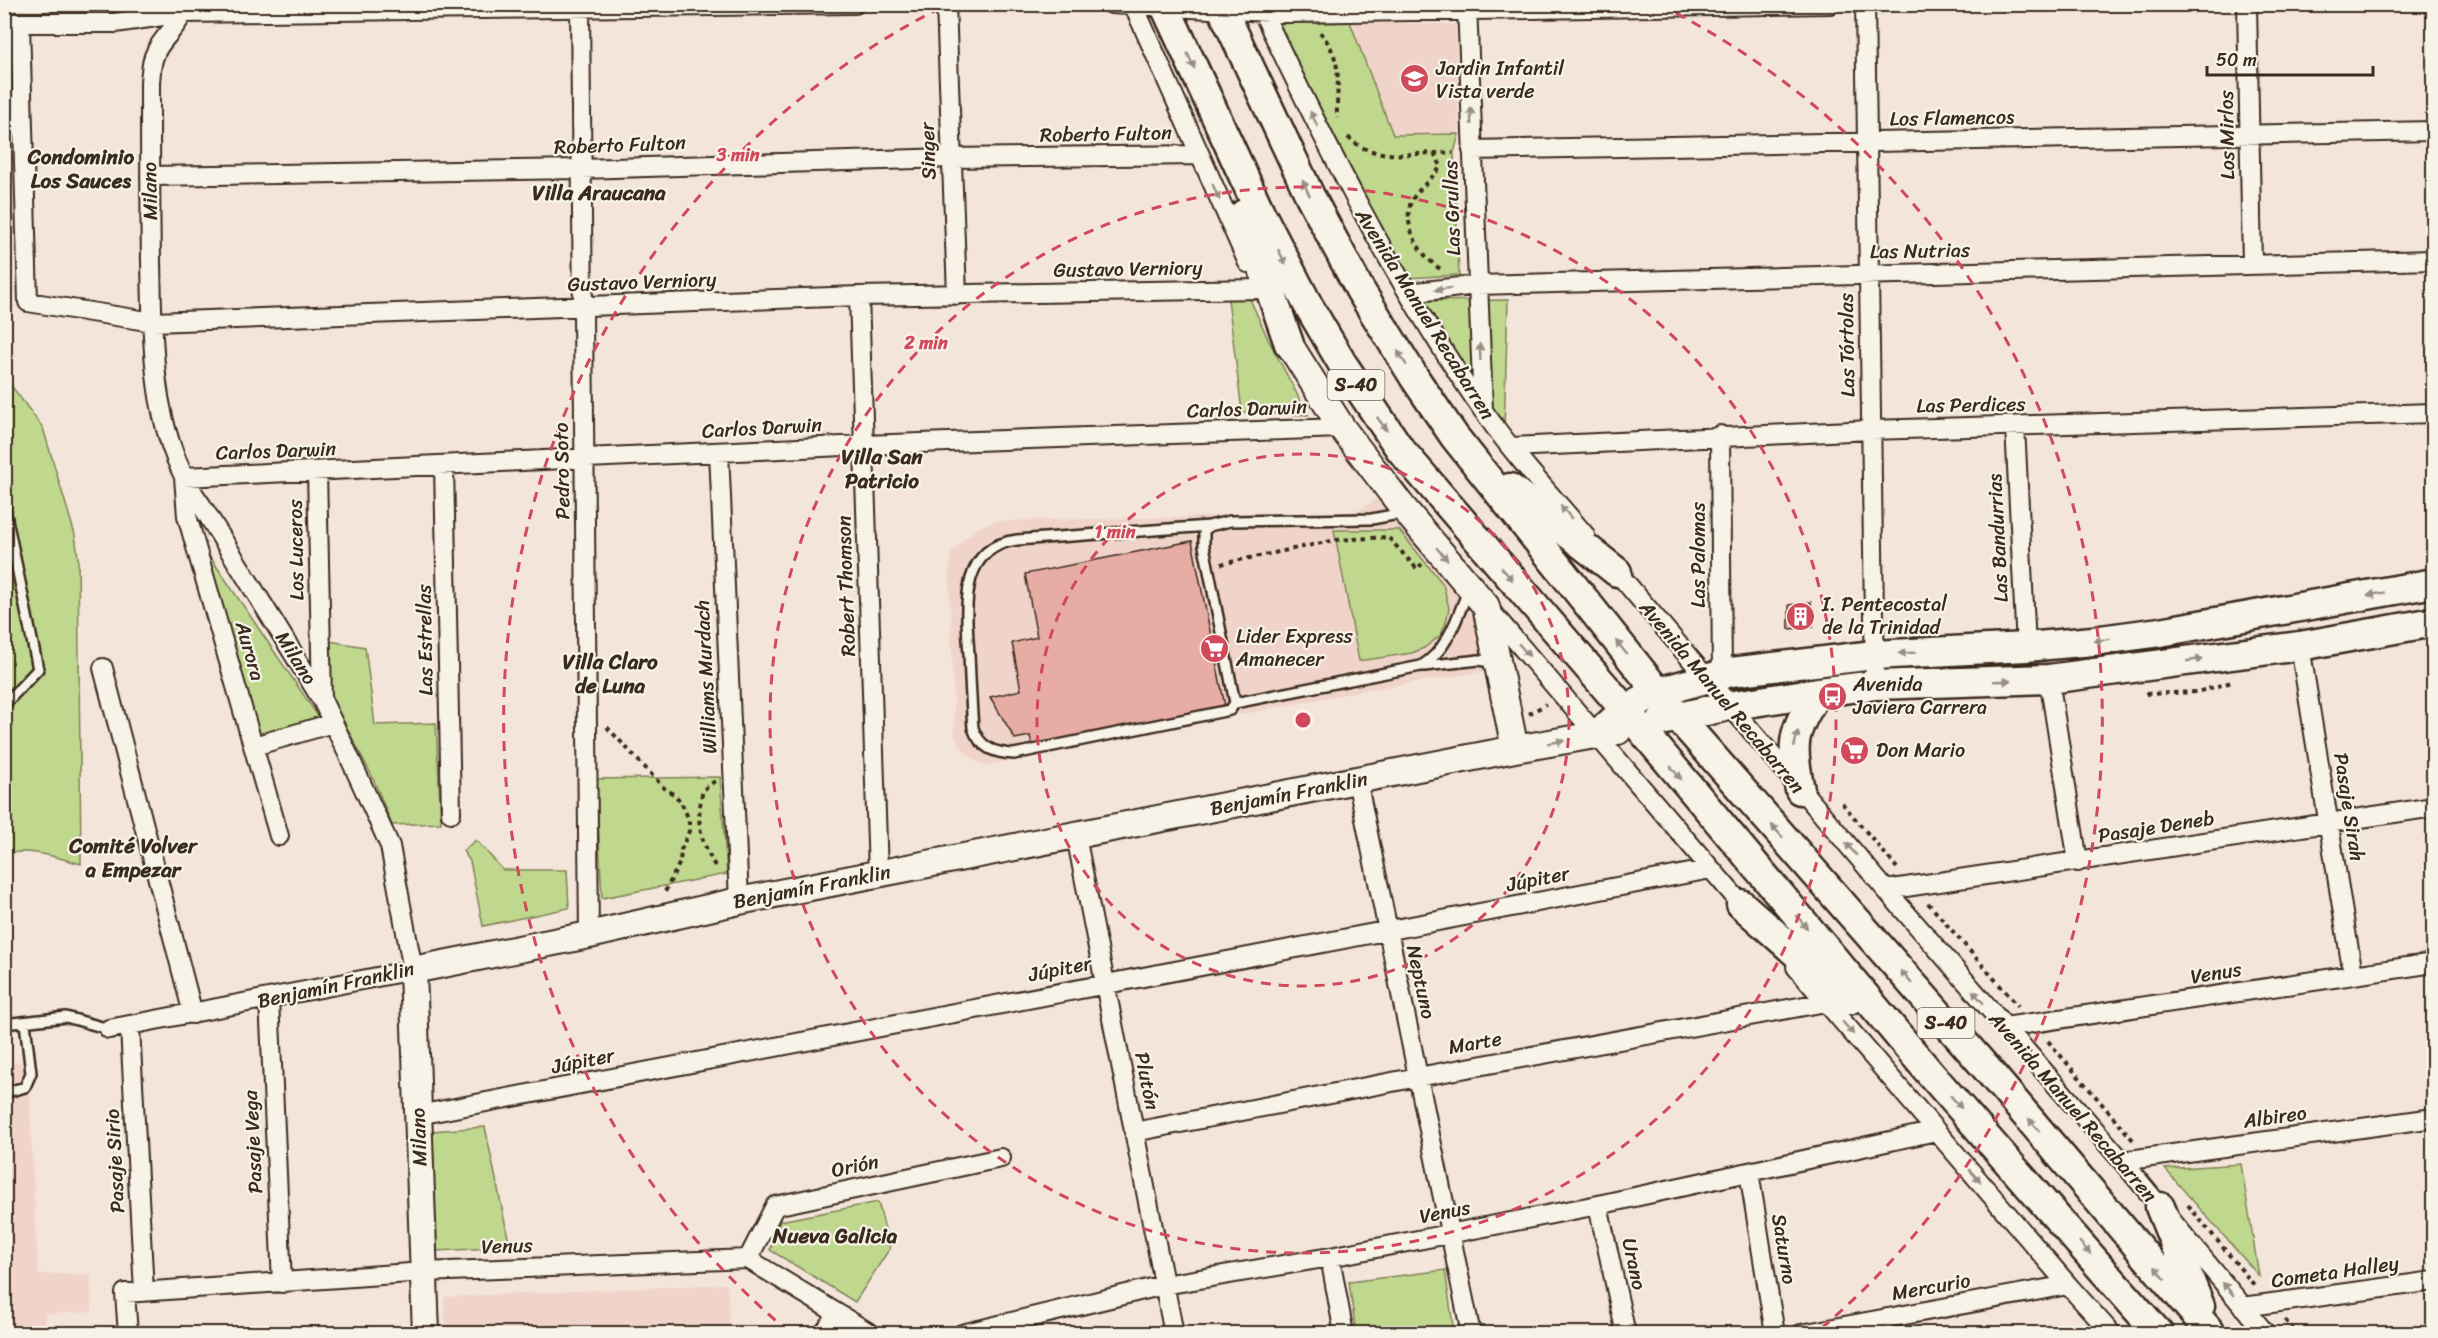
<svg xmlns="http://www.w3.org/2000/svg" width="2438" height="1338" font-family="Sriracha,sans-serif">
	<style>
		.built { fill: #f0d4ca }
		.green { fill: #c0d88e; stroke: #7e8156; stroke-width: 1.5 }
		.building { fill: #e7ada4; stroke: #3b2a1e; stroke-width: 1.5 }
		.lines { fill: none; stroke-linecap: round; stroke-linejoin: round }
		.lane-casing { stroke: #3b2a1e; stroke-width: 14 }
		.street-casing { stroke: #3b2a1e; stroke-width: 22 }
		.secondary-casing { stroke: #3b2a1e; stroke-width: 30 }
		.primary-casing { stroke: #3b2a1e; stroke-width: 33 }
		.path { stroke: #3b2a1e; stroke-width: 4; stroke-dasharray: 4.5 4.5; stroke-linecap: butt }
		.lane { stroke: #f7f3e8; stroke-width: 9 }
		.street { stroke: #f7f3e8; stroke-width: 18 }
		.secondary { stroke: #f7f3e8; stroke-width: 26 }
		.primary { stroke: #f7f3e8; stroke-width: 28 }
		.oneway { fill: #998e83 }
		.ring { fill: none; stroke: #d1495b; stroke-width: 3; stroke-dasharray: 10 8 }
		.labels { text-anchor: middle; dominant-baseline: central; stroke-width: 4.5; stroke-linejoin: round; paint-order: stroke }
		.shield { fill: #f7f3e8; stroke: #73665b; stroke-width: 1.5 }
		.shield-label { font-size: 18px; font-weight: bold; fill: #3b2a1e }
		.poi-label { font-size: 20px; fill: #3b2a1e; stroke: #f7f3e8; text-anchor: start }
		.street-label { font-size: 20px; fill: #3b2a1e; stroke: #f7f3e8 }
		.neighbourhood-label { font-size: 21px; font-weight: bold; fill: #3b2a1e; stroke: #f7f3e8 }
		.centre { fill: #d1495b; stroke: #f7f3e8; stroke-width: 3 }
		.ring-label { font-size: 18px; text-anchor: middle; font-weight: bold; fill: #d1495b; stroke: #f7f3e8; stroke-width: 4.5; stroke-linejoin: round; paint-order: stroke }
	</style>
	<rect width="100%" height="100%" fill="#f4e5da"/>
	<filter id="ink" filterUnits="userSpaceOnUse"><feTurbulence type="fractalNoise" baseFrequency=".0167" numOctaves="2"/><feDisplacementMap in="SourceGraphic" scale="12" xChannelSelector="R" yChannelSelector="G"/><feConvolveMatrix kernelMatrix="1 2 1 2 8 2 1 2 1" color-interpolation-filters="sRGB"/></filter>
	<g filter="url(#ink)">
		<path class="built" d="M1350,22l106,2 3,110 -66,1z
			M1378,498l86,101 13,25 6,48 -118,18 -377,75 -13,-4 -15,-14 -5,-11 -6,-163 2,-19 12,-14 16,-13 16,-6 336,-7 29,-4z
			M28,1061l10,213h53l1,38 -47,2 1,19h-41l-1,-269z
			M727,1284l3,49h-284l-2,-36z"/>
		<path class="green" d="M1273,20l40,3 37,-1 43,113 66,-1 -5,19 5,122 -53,3z
			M1249,297l20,44 39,74 -66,-3 -14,-113z
			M1508,300l-4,129 -87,-128z
			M4,376l39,52 32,107 3,22 3,307c-27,-7 -49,-16 -76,-10z
			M1334,530h65l44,54 6,24 -3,14 -5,13 -17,13 -12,5 -53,8z
			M200,542l120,177 -63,18z
			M329,641l36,6 10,78 61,-2 5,100 -49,2 -19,-47 -46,-89z
			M720,777l7,97 -125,24 -6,-119z
			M476,840l27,30h64l2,38 -86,18 -13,-65 -7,-10z
			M485,1127l25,120 -73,4 -5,-120z
			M2241,1164l18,112 -94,-107z
			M878,1202l12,46 -35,54 -85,-52 10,-29z
			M1445,1270l9,63h-98l-7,-51z"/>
		<path class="building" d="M1192,541l33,165 -193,39 -2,-9 -15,3 -25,-42 31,-7 -9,-47 25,-6 -12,-63z
			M1811,602l2,25 -24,2v-24z"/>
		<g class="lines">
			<defs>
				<path id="lane" d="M4,505l34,164 -34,36
					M1402,510l-9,5 -21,4 -142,2 -21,5 -5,5v15l31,157 186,-37c27,-15 37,-51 48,-78
					M1209,526l-192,14c-59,7 -51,70 -48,114 1,24 2,49 4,74 7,20 21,25 41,26l216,-44 5,-7
					M1424,666l55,-6 17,3
					M4,1024l62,-7 43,12
					M4,1093l21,-6 6,-14 -6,-50"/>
				<path id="street" d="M946,4l11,291
					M1111,4l177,9 542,-9
					M1133,4l115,259
					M1259,4c66,140 135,278 223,405 31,45 68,85 103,126
					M1467,4l16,405
					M1865,4l10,681
					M2247,4l5,261
					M580,6l9,929
					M4,23h111l68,-10 672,-9
					M20,23l8,279 125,20 706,-26 401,-7
					M1472,150l962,-19
					M150,176l431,-7 370,-11 249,-3
					M1408,293l69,-8 957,-25
					M859,296l19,578
					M2015,426l11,221
					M1720,435l2,239
					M1511,447l360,-17 563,-17
					M719,452l20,449
					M444,465l7,348
					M317,472l5,226
					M1611,565l275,325 236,271 144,173
					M1487,607l261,305
					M2300,646l53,329
					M103,668l90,346
					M2049,679l29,183
					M254,746l79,-23
					M1357,780l114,554
					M279,836l-92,-320 -3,-39 680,-32 478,-17
					M1076,836l98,498
					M1886,890l548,-83
					M1796,967l272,318 44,49
					M269,999l13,284
					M130,1027l14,265
					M2005,1027l429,-64
					M109,1029l304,-59 -23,-124 -43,-94 -25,-52 -120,-194c-52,-71 -49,-161 -51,-245 -1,-60 -1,-119 -1,-179 1,-9 1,-20 5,-28 7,-19 29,-29 28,-50
					M418,1115l1293,-246
					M1134,1132l284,-55 408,-75
					M2122,1161l312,-43
					M1749,1172l26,162
					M1598,1205l28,129
					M1330,1257l14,77
					M748,1259l27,-53 226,-48
					M2243,1307l191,-26
					M128,1334l-3,-41 299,-21 324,-13 123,75
					M823,1334l15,-20
					M962,1334l202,-49 166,-28 268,-52 338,-74
					M1801,1334l267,-49"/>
				<path id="secondary" d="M1289,344l53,84 62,81 82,97 29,143
					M426,1334l-13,-364 176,-35 150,-34 776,-152 103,-18"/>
				<path id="primary" d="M1164,4l96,208 48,93 34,58 58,86 225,261 304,362 230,262
					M1220,4l90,192 50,94 56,90 38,56 223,280 310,353 225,265
					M1244,214l45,130
					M1510,488l107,84
					M1661,721l67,-15 90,-14 57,-7 174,-6 251,-33 134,-24
					M1597,735l28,-25 20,-12 13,-6 73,-20 143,-17 152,-8 67,-6 67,-9 274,-49
					M1800,790c-9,-47 -9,-57 18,-98
					M1741,904l108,96
					M2160,1207l40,99"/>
			</defs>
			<use href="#lane" class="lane-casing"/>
			<use href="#street" class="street-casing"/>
			<use href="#secondary" class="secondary-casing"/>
			<use href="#primary" class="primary-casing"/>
			<path class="path" d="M1320,32c25,30 16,51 17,86
				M1348,137c26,27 71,14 105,16
				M1434,153l7,13c-7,11 -26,26 -30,36 -9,26 10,55 31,68
				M1221,564l115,-24 52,-3 29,32 5,-5
				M2146,694l51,-2 35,-10
				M1529,714l17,-10
				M607,727l59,63 8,4 7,8 8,18v11l-8,19 -1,12 -16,32
				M715,781l-12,9c-8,32 -3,49 13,78
				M1842,803l55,65
				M1928,903l90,103
				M2048,1041l85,99
				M2188,1205l66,80
				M2285,1320l12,14"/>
			<use href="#lane" class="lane"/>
			<use href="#street" class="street"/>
			<use href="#secondary" class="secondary"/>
			<use href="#primary" class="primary"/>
		</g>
		<defs><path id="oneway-solid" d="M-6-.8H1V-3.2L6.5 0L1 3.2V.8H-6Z" transform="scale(1.5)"/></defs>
		<g class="oneway">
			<use href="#oneway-solid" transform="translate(1191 61) rotate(65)"/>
			<use href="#oneway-solid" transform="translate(1471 116) rotate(-92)"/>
			<use href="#oneway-solid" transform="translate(1314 119) rotate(-116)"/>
			<use href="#oneway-solid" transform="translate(1306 188) rotate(-115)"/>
			<use href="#oneway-solid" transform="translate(1216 192) rotate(66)"/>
			<use href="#oneway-solid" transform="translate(1282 257) rotate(64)"/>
			<use href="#oneway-solid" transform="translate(1443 289) rotate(173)"/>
			<use href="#oneway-solid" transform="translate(1480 352) rotate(-93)"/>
			<use href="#oneway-solid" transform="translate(1402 358) rotate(-122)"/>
			<use href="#oneway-solid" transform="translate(1382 424) rotate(54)"/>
			<use href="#oneway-solid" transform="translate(1566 512) rotate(-130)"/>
			<use href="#oneway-solid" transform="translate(1442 554) rotate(49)"/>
			<use href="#oneway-solid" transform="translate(1507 574) rotate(49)"/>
			<use href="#oneway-solid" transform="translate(2376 594) rotate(170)"/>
			<use href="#oneway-solid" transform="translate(2102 640) rotate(173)"/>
			<use href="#oneway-solid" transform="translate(1621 647) rotate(-129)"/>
			<use href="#oneway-solid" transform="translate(1524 650) rotate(49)"/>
			<use href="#oneway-solid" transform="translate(1907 653) rotate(177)"/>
			<use href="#oneway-solid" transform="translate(2195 660) rotate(-8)"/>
			<use href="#oneway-solid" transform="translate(2002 681) rotate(-2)"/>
			<use href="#oneway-solid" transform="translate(1796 739) rotate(-77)"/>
			<use href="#oneway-solid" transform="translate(1556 742) rotate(-9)"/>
			<use href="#oneway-solid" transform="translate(1676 773) rotate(50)"/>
			<use href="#oneway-solid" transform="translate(1777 831) rotate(-131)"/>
			<use href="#oneway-solid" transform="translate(1851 849) rotate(-131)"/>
			<use href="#oneway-solid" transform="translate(1802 922) rotate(50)"/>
			<use href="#oneway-solid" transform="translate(1906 977) rotate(-131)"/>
			<use href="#oneway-solid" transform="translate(1978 997) rotate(-131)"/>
			<use href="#oneway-solid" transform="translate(1848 1028) rotate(49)"/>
			<use href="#oneway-solid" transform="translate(1956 1102) rotate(49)"/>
			<use href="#oneway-solid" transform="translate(2034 1125) rotate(-130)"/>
			<use href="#oneway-solid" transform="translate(1975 1176) rotate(49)"/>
			<use href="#oneway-solid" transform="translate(2085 1248) rotate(49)"/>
			<use href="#oneway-solid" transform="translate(2160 1273) rotate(-130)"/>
			<use href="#oneway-solid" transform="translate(2228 1289) rotate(-130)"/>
		</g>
	</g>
	<g class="ring">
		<circle cx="1303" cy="720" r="266"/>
		<circle cx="1303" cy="720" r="533"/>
		<path d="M789 1332A799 799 0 0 1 946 5M1660 5A799 799 0 0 1 1817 1332"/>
	</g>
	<defs>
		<symbol id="school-disc" viewBox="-11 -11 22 22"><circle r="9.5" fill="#d1495b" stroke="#f7f3e8"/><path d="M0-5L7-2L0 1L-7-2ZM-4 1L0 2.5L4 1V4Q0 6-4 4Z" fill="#fff"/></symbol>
		<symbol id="building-disc" viewBox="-11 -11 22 22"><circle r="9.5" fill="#d1495b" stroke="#f7f3e8"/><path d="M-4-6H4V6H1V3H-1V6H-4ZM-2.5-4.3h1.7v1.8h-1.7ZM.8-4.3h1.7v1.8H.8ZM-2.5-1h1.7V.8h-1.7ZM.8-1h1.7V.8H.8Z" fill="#fff"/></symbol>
		<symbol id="supermarket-disc" viewBox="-11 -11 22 22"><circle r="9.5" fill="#d1495b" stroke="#f7f3e8"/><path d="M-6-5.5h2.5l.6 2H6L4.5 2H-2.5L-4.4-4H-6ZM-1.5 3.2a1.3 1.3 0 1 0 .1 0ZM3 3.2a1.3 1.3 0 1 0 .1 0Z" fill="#fff"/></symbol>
		<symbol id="bus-disc" viewBox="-11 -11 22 22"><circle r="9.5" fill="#d1495b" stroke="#f7f3e8"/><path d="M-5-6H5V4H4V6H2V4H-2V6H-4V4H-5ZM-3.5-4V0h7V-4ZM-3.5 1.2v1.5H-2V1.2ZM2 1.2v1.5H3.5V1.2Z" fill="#fff"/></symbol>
	</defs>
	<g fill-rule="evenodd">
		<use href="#school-disc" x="1398" y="62" width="33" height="33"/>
		<use href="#building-disc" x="1784" y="600" width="33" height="33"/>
		<use href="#supermarket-disc" x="1198" y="632" width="33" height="33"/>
		<use href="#bus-disc" x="1816" y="680" width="33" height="33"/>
		<use href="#supermarket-disc" x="1838" y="734" width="33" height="33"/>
	</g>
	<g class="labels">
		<g class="shield">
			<rect x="1327.5" y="370" width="57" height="30" rx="4.5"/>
			<rect x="1917.5" y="1008" width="57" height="30" rx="4.5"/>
		</g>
		<g class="shield-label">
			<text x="1356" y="385">S-40</text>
			<text x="1946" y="1023">S-40</text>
		</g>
		<g class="poi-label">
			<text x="1436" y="68">Jardin Infantil<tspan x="1436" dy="23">Vista verde</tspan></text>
			<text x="1822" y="604">I. Pentecostal<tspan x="1822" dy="23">de la Trinidad</tspan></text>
			<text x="1236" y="636">Lider Express<tspan x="1236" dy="23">Amanecer</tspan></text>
			<text x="1853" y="684">Avenida<tspan x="1853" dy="23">Javiera Carrera</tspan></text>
			<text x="1876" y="750">Don Mario</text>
		</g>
		<g class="street-label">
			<text transform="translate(1952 118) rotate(-1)">Los Flamencos</text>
			<text transform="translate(1106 134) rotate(-1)">Roberto Fulton</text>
			<text transform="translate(2227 135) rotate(-91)">Los Mirlos</text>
			<text transform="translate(620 145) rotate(-2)">Roberto Fulton</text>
			<text transform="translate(928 151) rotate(-92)">Singer</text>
			<text transform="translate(150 191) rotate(-91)">Milano</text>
			<text transform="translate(1452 208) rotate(-92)">Las Grullas</text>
			<text transform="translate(1920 251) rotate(-1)">Las Nutrias</text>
			<text transform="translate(1128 269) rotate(-1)">Gustavo Verniory</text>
			<text transform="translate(642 282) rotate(-2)">Gustavo Verniory</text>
			<text transform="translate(1425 314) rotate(58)">Avenida Manuel Recabarren</text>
			<text transform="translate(1847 345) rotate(-91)">Las Tórtolas</text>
			<text transform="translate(1971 405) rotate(-1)">Las Perdices</text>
			<text transform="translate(1247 409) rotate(-2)">Carlos Darwin</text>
			<text transform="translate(762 428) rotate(-3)">Carlos Darwin</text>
			<text transform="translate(276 451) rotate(-2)">Carlos Darwin</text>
			<text transform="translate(562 471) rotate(-91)">Pedro Soto</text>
			<text transform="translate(1998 538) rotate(-93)">Las Bandurrias</text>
			<text transform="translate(296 550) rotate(-91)">Los Luceros</text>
			<text transform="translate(1698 555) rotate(-90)">Las Palomas</text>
			<text transform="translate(846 586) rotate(-92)">Robert Thomson</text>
			<text transform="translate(425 640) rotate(-91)">Las Estrellas</text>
			<text transform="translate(250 651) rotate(74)">Aurora</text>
			<text transform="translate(296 658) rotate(58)">Milano</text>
			<text transform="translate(706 677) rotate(-93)">Williams Murdach</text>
			<text transform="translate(1722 697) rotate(50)">Avenida Manuel Recabarren</text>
			<text transform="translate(1289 794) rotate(-11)">Benjamín Franklin</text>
			<text transform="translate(2349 807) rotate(81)">Pasaje Sirah</text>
			<text transform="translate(2156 827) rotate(-9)">Pasaje Deneb</text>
			<text transform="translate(1538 879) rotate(-11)">Júpiter</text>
			<text transform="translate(812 887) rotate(-11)">Benjamín Franklin</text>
			<text transform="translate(1060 969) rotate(-11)">Júpiter</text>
			<text transform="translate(2216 973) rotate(-9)">Venus</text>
			<text transform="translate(1421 982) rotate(78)">Neptuno</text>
			<text transform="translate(336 985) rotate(-12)">Benjamín Franklin</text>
			<text transform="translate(1475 1043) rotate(-10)">Marte</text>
			<text transform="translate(583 1061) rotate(-11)">Júpiter</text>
			<text transform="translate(1147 1081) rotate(79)">Plutón</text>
			<text transform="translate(2073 1107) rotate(49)">Avenida Manuel Recabarren</text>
			<text transform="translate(2275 1117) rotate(-8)">Albireo</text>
			<text transform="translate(419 1137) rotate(-92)">Milano</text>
			<text transform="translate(253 1142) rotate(-93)">Pasaje Vega</text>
			<text transform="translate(115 1161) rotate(-93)">Pasaje Sirio</text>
			<text transform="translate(855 1166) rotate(-12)">Orión</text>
			<text transform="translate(1445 1212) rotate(-11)">Venus</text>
			<text transform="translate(507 1246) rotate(-2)">Venus</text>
			<text transform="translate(1784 1249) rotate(81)">Saturno</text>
			<text transform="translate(1634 1264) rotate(78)">Urano</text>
			<text transform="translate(2335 1272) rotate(-8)">Cometa Halley</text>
			<text transform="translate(1931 1287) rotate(-10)">Mercurio</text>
		</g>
		<g class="neighbourhood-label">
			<text x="81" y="157">Condominio<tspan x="81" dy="24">Los Sauces</tspan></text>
			<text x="599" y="193">Villa Araucana</text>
			<text x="882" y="457">Villa San<tspan x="882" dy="24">Patricio</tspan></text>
			<text x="610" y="662">Villa Claro<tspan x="610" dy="24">de Luna</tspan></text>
			<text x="133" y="846">Comité Volver<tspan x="133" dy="24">a Empezar</tspan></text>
			<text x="835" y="1236">Nueva Galicia</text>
		</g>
	</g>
	<circle cx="1303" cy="720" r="9" class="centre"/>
	<g class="ring-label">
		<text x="738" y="161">3 min</text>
		<text x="926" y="349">2 min</text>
		<text x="1115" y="538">1 min</text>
	</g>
	<rect width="2438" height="1338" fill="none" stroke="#f7f3e8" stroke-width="24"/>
	<rect x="12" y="12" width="2414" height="1314" fill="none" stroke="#3b2a1e" stroke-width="2" filter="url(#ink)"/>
	<path d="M2207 66v9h166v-9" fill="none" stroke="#3b2a1e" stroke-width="3"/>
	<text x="2216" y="66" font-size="18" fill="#3b2a1e" stroke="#f7f3e8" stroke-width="4.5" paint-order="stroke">50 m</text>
</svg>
